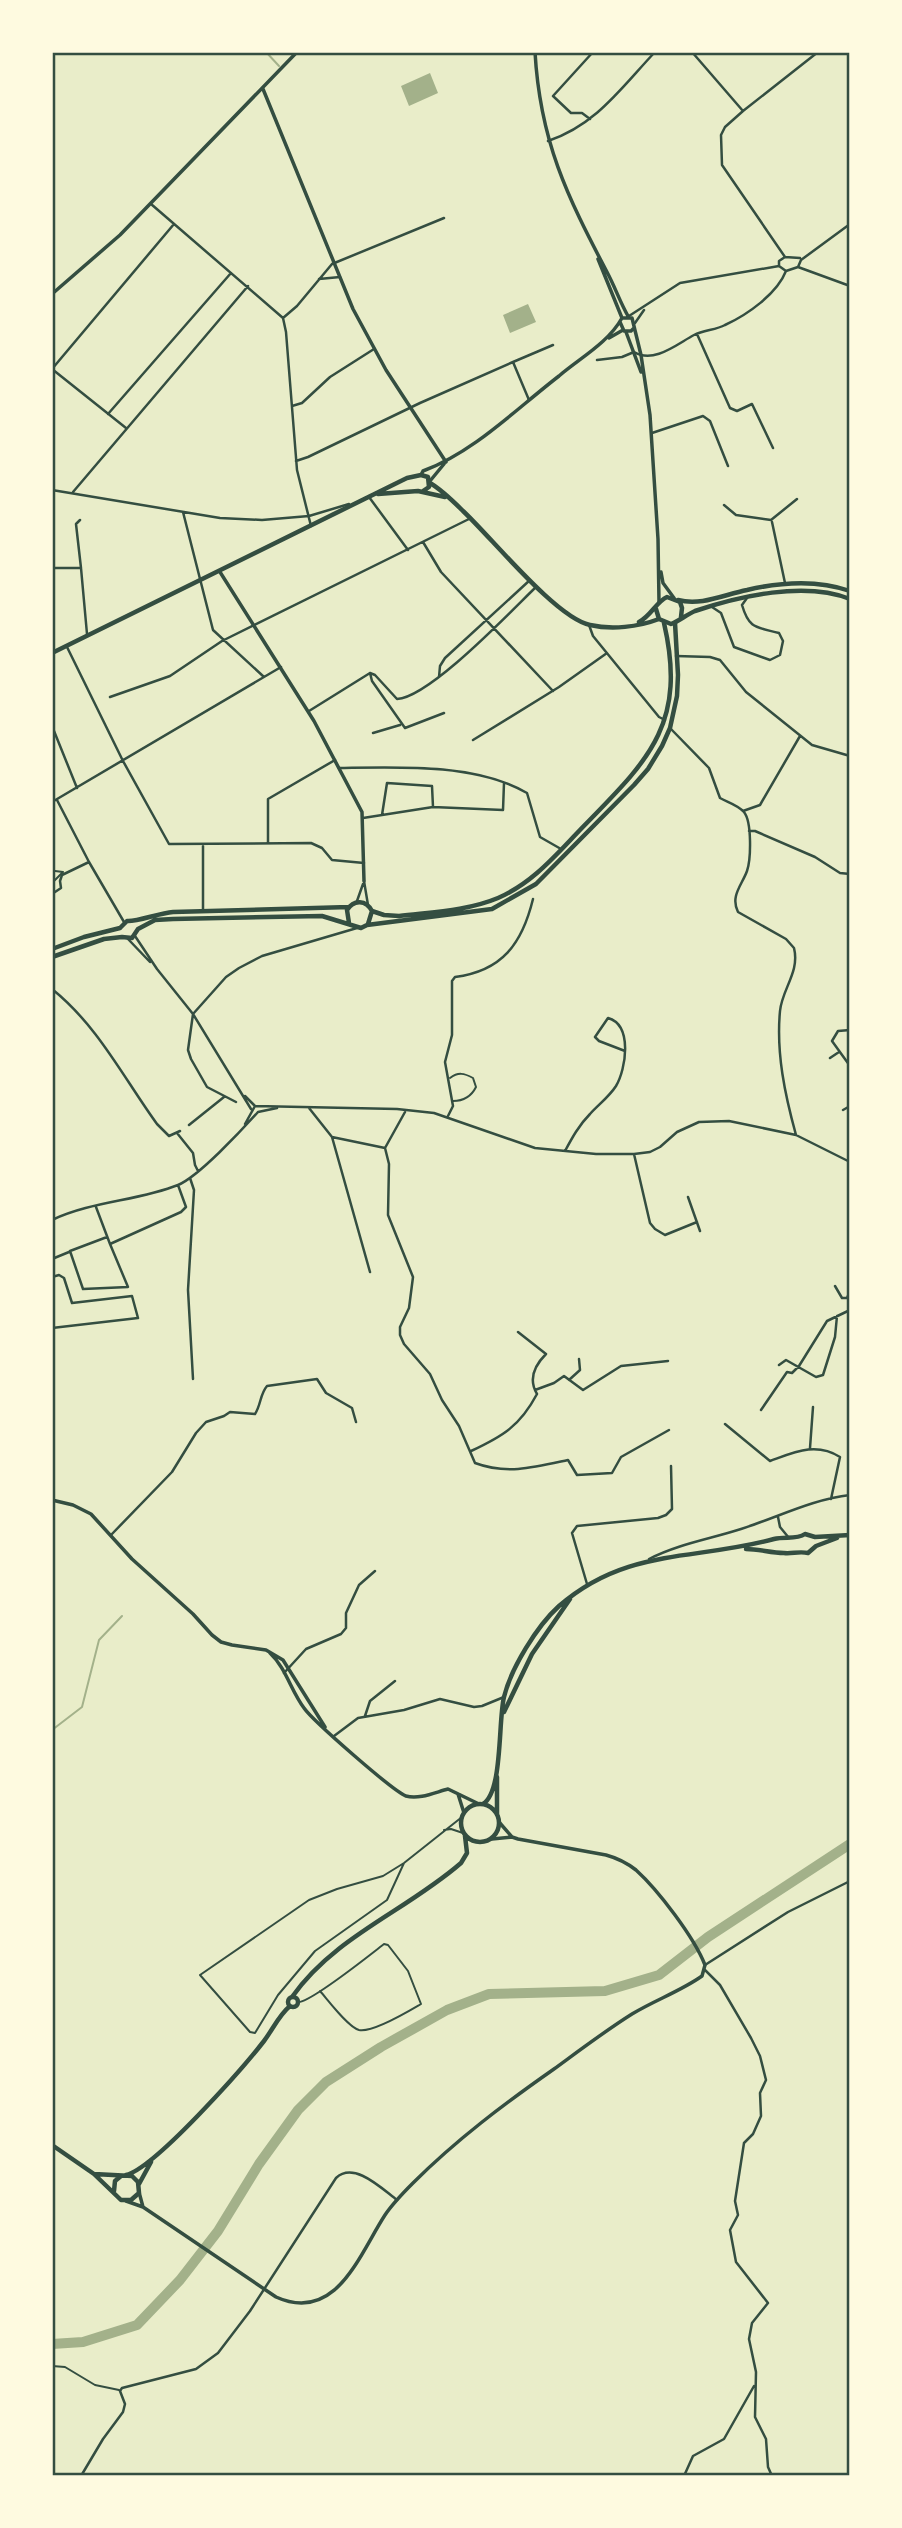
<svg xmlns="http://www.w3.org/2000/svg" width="902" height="2528" font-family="Karla,sans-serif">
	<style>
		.water { fill: #a3b18a }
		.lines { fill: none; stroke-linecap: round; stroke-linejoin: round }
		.stream { stroke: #a3b18a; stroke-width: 2 }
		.river { stroke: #a3b18a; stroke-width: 10 }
		.service { stroke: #344e41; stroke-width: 2 }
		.minor { stroke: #344e41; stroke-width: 2.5 }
		.tertiary { stroke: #344e41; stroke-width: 3.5 }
		.secondary { stroke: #344e41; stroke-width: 4.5 }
		.primary { stroke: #344e41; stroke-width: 4.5 }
		.neatline { fill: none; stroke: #344e41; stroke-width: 2.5 }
	</style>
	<rect width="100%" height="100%" fill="#e9edc9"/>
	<path class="water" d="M430,73l8,20 -29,13 -8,-20z
		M528,304l8,18 -26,11 -7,-18z"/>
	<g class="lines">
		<path class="stream" d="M266,52l13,14
			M52,1730l30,-23 17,-67 23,-24"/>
		<path class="river" d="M52,2344l31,-2 54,-17 43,-45 38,-49 41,-67 39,-54 28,-28 55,-35 66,-37 42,-16 116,-3 54,-16 49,-38 142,-93"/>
		<path class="service" d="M55,871l8,1
			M52,883l11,-11
			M450,1078c8,-6 14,-5 23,0l3,9c-5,10 -13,14 -23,14
			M444,1830l7,-1 12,4
			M404,1863l-17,37 -72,51 -37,44 -23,38 -5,-1 -50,-57 109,-75 28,-11 46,-13 21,-13 58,-46
			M298,2002c12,1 73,-48 86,-58l4,1 20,26 13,33c-12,7 -48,29 -62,26 -11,-3 -31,-30 -39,-39
			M52,2366l13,1 30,18 24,5"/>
		<path class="minor" d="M692,52l51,59
			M590,119l-8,-6h-11l-18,-17 40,-44
			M548,141c48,-16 73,-53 107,-89
			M151,204l132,114 3,14 11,138 14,56
			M785,257l-63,-92 -1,-30 4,-8 18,-16 75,-59
			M779,266l7,5 12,-4 3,-7 49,-36
			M779,266v-5l6,-4 15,1
			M798,267l52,19
			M319,279l21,-2
			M629,316l51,-33 99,-17
			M283,318l14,-12 35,-42 112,-46
			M635,323l9,-13
			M697,334l33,74 7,3 15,-7 21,44
			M597,360l25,-3 12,-5c20,12 43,-8 60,-17 10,-5 22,-5 31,-10 22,-10 52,-31 61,-54
			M513,362l40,-17
			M52,369l122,-145
			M52,369l74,59
			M292,406l10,-3 28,-26 44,-28
			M108,414l123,-141
			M652,433l51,-17 7,5 18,45
			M296,461l12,-4 112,-54 93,-41 16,38
			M52,490l168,28 42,2 47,-4 40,-12
			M73,492l175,-206
			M369,497l39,53
			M724,505l12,10 35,5 26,-21
			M183,512l30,118 51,47
			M80,520l-4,4 5,44
			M772,522l13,61
			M423,542l18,30 112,119
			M52,568h29l6,66
			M712,607l9,6 13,34 36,13 10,-5 3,-14 -4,-8c-23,-6 -30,-4 -37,-28l5,-7
			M589,625l4,11 66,81 6,3
			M67,647l56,114 46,83 142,-1 11,5 10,12 32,3
			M676,656l34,1 10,3 26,32 66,53 38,11
			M370,673l2,8 33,47 39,-15
			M439,677l1,-11 5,-8 85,-78
			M110,697l60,-21 52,-35 249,-123
			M309,711l61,-38 5,2 22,24c33,-2 113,-87 139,-112
			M52,726l25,62
			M670,728l39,40 11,30c7,4 18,7 24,14 8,10 7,47 3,59 -5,14 -17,25 -9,41l48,27 8,9c6,24 -12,41 -14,63 -4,42 5,84 16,124
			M373,733l27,-8
			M473,740l86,-53 48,-34
			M339,768c58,-1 137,-5 188,25l13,44 21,12
			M57,800l32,62 35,60
			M52,802l229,-135
			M743,811l17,-6 40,-69
			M382,815l5,-32 45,3 1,21
			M363,818l70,-11 70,3 1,-27
			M749,831h6l60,26 25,16 10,1
			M268,843v-44l67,-39
			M203,846v64
			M364,881l4,24
			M52,894l9,-6 -1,-7 2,-6 27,-13
			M357,901l6,-17
			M135,936l22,33 36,45 58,95
			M128,939l22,23
			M52,989c46,37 71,88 105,135l12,12 11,-5
			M850,1030l-12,1 -6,10 18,25
			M830,1058l9,-6
			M245,1096l10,10
			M236,1102l-29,-15 -16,-28 -3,-9 5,-36 33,-37 13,-9 23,-12 95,-28
			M309,1108l23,29 53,11 4,16 -1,51 25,62 -4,31 -9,19v8l4,9 26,30 12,26 17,26 16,37c32,12 61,4 93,-3l9,15 35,-2 9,-16 48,-27
			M843,1110l7,-4
			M258,1112l19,-4
			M448,1116l5,-10 -8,-44 7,-27v-54l3,-4c47,-6 67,-33 78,-78
			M245,1124l10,-18 142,3 37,4 101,35 61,6h38l16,-2 10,-5 17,-15 22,-10 30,-1 67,14 54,27
			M189,1125l35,-28
			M177,1133l16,20 2,12 3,6
			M332,1137l38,135
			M385,1148l20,-36
			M565,1151c7,-13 14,-26 25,-37 8,-9 19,-17 26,-28 10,-17 17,-61 -8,-68l-13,19 4,4 26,10
			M634,1154l16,69 5,6 10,6 32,-13
			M190,1178l4,12 -6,100 5,89
			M688,1197l12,34
			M96,1207l14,37 71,-32 5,-5 -8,-22
			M52,1220c40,-19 86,-19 126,-35 20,-8 64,-55 80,-73
			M107,1237l-37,14 13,38 45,-2 -18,-43
			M52,1259l17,-7
			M52,1277l7,-2 5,3 8,25 60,-7 6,22 -86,10
			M835,1286l7,12h5l3,-7
			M779,1365l7,-5 30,17 7,-2 12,-38 2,-21
			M569,1380l11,-10 -1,-11
			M535,1390l19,-7 10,-7 19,14 38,-24 47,-5
			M761,1410l26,-38 5,1 7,-7 28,-45 23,-11
			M725,1424l45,37c25,-9 46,-19 70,-4l-9,42
			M810,1448l3,-41
			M471,1451c32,-15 49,-25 66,-57 -9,-15 -2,-29 9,-40l-28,-22
			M778,1517l2,10 9,11
			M111,1535l61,-63 24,-39 10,-11 18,-6 6,-4 25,2c6,-9 5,-20 12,-28l50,-7 9,14 26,15 4,14
			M649,1559c29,-15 61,-20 92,-30 35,-11 72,-30 109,-34
			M587,1584l-15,-51 5,-7 81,-8 8,-3 6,-6 -1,-43
			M284,1673l22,-24 35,-15 5,-6v-15l13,-28 16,-14
			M365,1716l5,-15 25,-20
			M334,1736l24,-18 46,-8 36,-11 34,8 8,-1 22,-9
			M705,1965l83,-53 62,-31
			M705,1970l15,15 31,53 9,18 6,24 -6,13 1,23 -8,18 -9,9 -9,58 3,14 -8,15 6,32 32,41 -16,20 -3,16 7,33 -1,45 11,22 2,28 4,9
			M81,2476l22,-37 20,-27 2,-8 -5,-13 2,-3 74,-19 22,-16 32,-42 86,-133c18,-17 45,10 61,22
			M684,2476l9,-20 31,-17 30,-53"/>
		<path class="tertiary" d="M535,52c5,89 32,144 72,220 8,15 13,30 21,44
			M263,89l90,220 33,61 60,92
			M598,259l24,59
			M52,294l68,-59 177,-183
			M620,322l4,9h7l3,-3
			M626,332l15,40
			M609,338l14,-8
			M421,475l2,-4c51,-19 93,-62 136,-95 21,-18 49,-33 63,-58h10l9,37 9,60 8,124 1,63
			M430,481l14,-17
			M220,572l94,149 48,91 2,69
			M661,572l2,11 11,15
			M52,1500l21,5 18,9 41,45 61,55 19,21 9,7 11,3 34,5 17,10 42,67
			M270,1653c16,15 21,38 34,55 9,13 89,83 102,88 13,4 30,-4 42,-7l31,15
			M458,1794l6,19
			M492,1839l20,-2
			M139,2192l4,15
			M126,2201l17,6 133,90c60,27 83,-42 109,-82 8,-12 18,-22 28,-32 43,-43 91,-79 141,-114 26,-19 51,-38 78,-55 23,-14 49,-23 70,-38l3,-11c-11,-28 -47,-75 -69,-95 -9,-7 -19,-12 -30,-15l-88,-16 -6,-2 -13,-15"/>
		<path class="secondary" d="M372,911l12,4 15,1c32,-4 68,-5 99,-18 34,-15 56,-41 81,-67 67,-69 109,-104 85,-208
			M349,923l-2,-13c7,-11 19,-10 25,1l-4,13
			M120,928l7,-7c10,1 32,-8 46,-9l176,-5
			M138,929l17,-9 18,-1 149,-3 39,12 6,-3 125,-16 44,-25 98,-99 14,-16 14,-23 8,-18 7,-32 1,-21 -3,-52
			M52,949l32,-12 36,-9
			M52,957l52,-18 18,-2 10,1 6,-9
			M746,1549c13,0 25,4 38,4 8,1 15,-2 24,0l8,-7 21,-8
			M504,1712l28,-58 38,-55
			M461 1823a19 19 0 1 1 38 0a19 19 0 1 1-38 0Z
			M483,1804c20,-12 15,-83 21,-107 7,-29 33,-71 55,-91 68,-59 135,-45 215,-67 11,-3 22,1 31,-5l10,3 35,-2
			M497,1814v-37
			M288 2002a5 5 0 1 1 10 0a5 5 0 1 1-10 0Z
			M292,1997c43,-61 114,-86 169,-134l6,-10 -2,-17
			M52,2145l42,29 27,26h10l8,-7 -1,-11 -6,-6 -38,-2
			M126,2175c29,-7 117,-107 138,-134 9,-12 15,-26 26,-35
			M139,2184l12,-22
			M114,2191l1,-10 6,-5"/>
		<path class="primary" d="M430,483c12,7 23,18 33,28 28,26 93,107 127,114 22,5 48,2 69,-6
			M378,494l40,-3 27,6
			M678,600c23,6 45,-5 69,-10 34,-8 69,-11 103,1
			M656,609l3,10 12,5c8,-3 15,-9 24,-13 44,-15 110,-30 155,-12
			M639,622c12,-6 17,-20 28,-25l13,5 2,6 -1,9
			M52,653l355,-175 14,-3 7,2 1,10 -6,4"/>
	</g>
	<rect width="902" height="2528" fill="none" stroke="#fefae0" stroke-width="108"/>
	<rect x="54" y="54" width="794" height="2420" class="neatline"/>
</svg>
